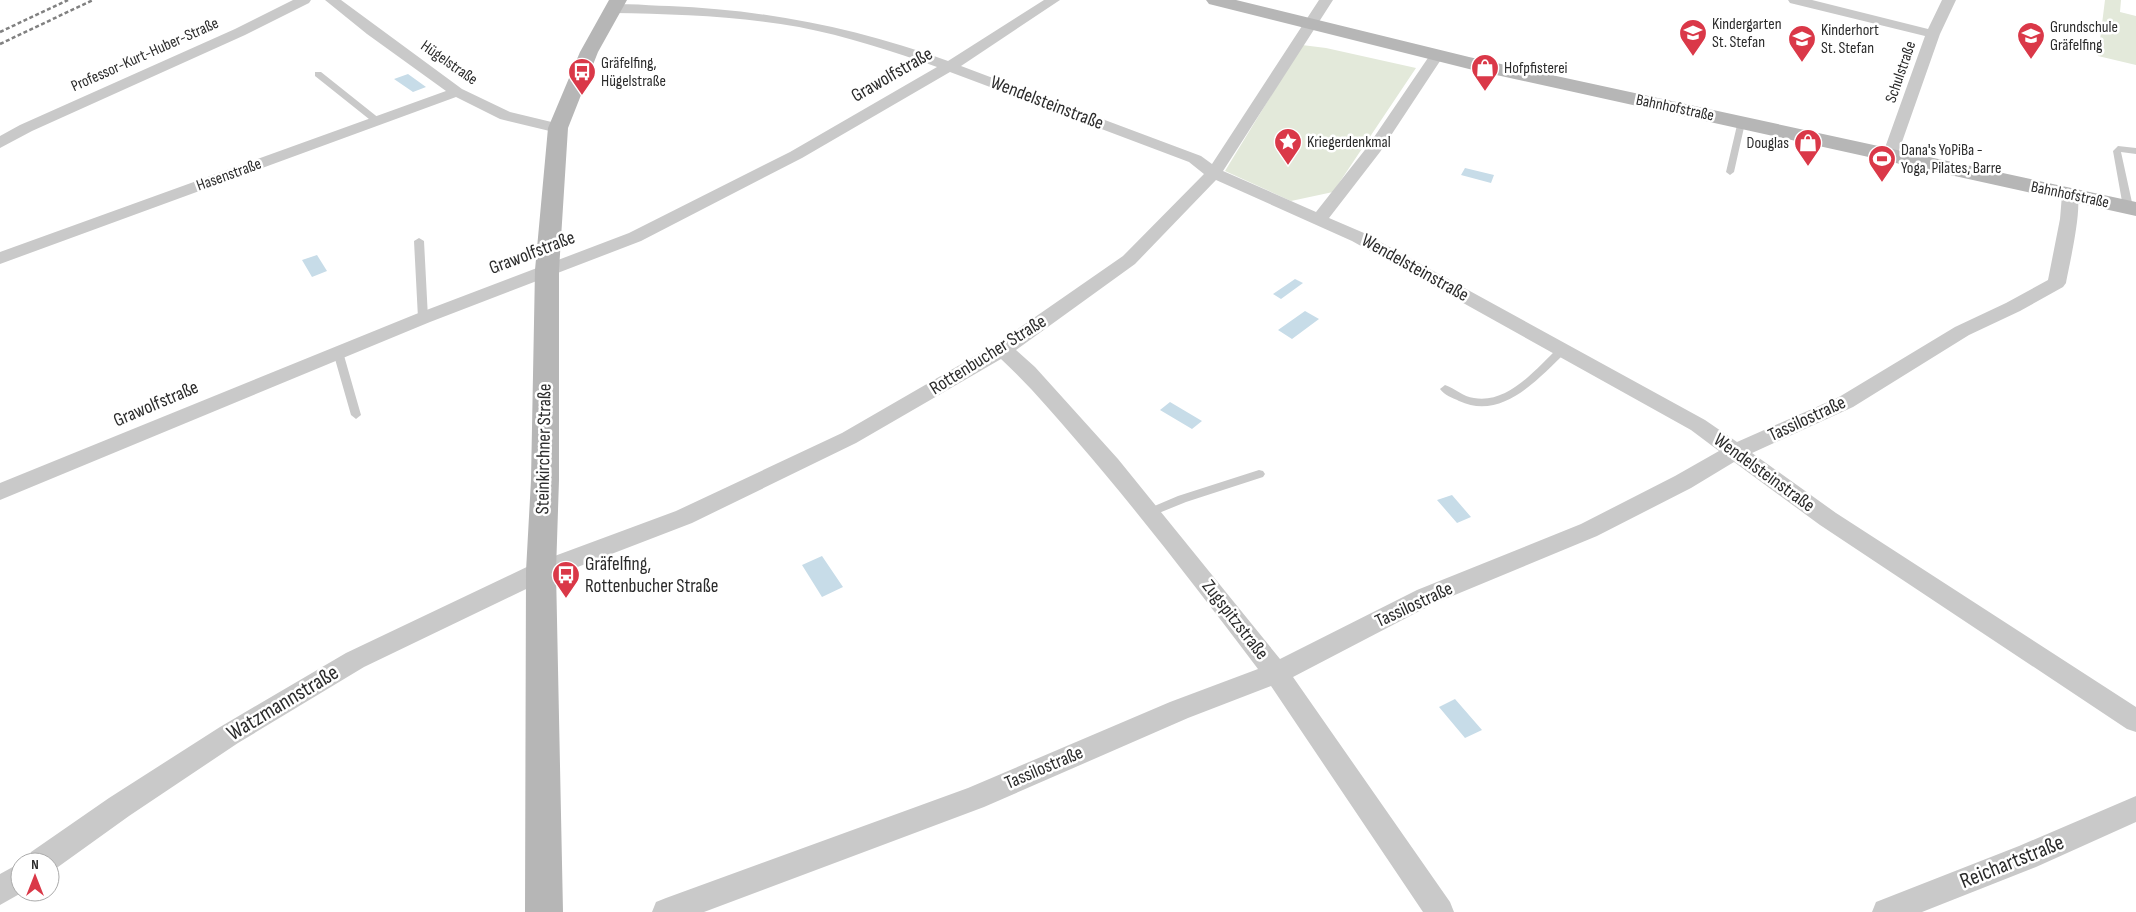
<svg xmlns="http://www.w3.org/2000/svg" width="2136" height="912" font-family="'Sofia Sans Condensed',sans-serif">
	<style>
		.green { fill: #e3e9da }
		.water { fill: #c7dce8 }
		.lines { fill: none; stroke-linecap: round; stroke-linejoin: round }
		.lane { fill: #c9c9c9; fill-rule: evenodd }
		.street { fill: #c9c9c9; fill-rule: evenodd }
		.secondary { fill: #b6b6b6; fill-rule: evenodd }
		.rail { stroke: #818181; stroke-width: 2.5; stroke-dasharray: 4 2.5; stroke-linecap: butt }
		.labels { text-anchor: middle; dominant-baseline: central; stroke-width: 5; stroke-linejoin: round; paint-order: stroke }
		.far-poi-label { font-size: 16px; fill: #2c2c2c; stroke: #fff; text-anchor: start }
		.far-street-label { font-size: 16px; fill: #2c2c2c; stroke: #fff }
		.street-label { font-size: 19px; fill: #2c2c2c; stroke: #fff }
		.poi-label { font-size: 19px; fill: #2c2c2c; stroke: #fff; text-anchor: start }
		.near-street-label { font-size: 22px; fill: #2c2c2c; stroke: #fff }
	</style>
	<rect width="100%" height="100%" fill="#fff"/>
	<path class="green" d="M2105,0h16l-1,12 16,4v49l-38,-9z
		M1302,45l24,3 90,20 -83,124 -42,9 -66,-30z"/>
	<path class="water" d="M408,74l18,13 -13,5 -19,-13z
		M1465,168l29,7 -3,8 -30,-8z
		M317,255l10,16 -15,6 -10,-17z
		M1295,279l8,4 -22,16 -8,-5z
		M1305,311l14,8 -27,20 -14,-9z
		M1170,402l32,19 -10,8 -32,-19z
		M1452,495l19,22 -14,6 -20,-23z
		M822,556l21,31 -21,10 -20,-32z
		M1455,699l27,31 -17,8 -26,-31z"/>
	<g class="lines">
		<path class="lane" d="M315,72h6l59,47v4h-6l-59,-47z
			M1738,121h3l4,2 -11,49 -4,3 -4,-3z
			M2118,146l18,2v6l-15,-2 12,55 -5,3 -5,-3 -10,-56z
			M419,238l5,3 4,77 -5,3 -5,-3 -4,-77z
			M1562,347l5,3 -1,2c-28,27 -64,69 -107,49 -6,-3 -15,-6 -19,-12l5,-4c10,3 18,12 29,13 34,6 62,-29 84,-50z
			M338,349l5,3 18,63 -5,4 -5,-4 -18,-63z
			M1259,470l4,1 2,3 -2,3 -77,25 -37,15 -4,-1 -2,-3 2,-3 33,-14z"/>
		<path class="street" d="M293,0h18l-2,3 -64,32 -213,96 -32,17v-12l20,-11 215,-96z
			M325,0h16l121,89 48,23 54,13 2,3 -2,3 -6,2 -58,-14 -44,-22 -456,167v-12l446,-161 -79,-57z
			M1044,0h16l-99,66 240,90 11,8 107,-164h14l-110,171 93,41 52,-66 64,-94h10l2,3 -64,97 -51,66 35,15 341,187 32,22 102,-45 116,-70 51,-24 42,-23 12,-61 2,-24 2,-4h12c8,12 -7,75 -10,92l-3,4 -43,24 -51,24 -116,72 -101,46 84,60 300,194v25l-9,-3 -307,-204 -86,-63 -43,26 -94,48 -164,68 -140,73 157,225 4,10h-31l-152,-226 -83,32 -204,89 -280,105h-52l4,-10 10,-4 302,-110 202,-86 88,-33c-59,-78 -118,-155 -182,-229 -24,-28 -48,-56 -75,-81l-145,84 -164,80 -143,55 -185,89 -126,76 -109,73 -78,56 -1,-10h-23l4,-10 78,-54 111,-71 126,-74 187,-89 143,-53 166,-78 154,-89 127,-88 81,-82 -15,-12 -239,-90 -148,86 -161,83 -211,81 -430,178v-17l416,-169 213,-81 161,-81 147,-85c-45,-16 -91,-31 -138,-40 -61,-11 -124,-13 -186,-14l-5,-1 -2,-3 2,-3c19,-4 42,0 61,0 98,4 187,22 279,55zM1216,180l136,61 339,189 28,21 -44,25 -94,48 -164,66 -137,69 -162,-200 -83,-92 -19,-17 119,-86z
			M1788,0h24l116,29 14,-29h14l-16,34 -44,125h-12l-2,-3 43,-120 -135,-33z
			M2136,796v26l-100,45 -114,45h-50l4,-10 143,-56z
			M20,863v29h3l-23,13v-31z"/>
		<path class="secondary" d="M609,0h18l-29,52 -30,76 -9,142v210l-3,91 7,341h-38l1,-341 5,-91 4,-210 13,-142 32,-76z
			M1206,0h30l233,57 667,145v14l-667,-147 -260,-65z"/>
		<path class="rail" d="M0,32l68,-32
			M0,44l93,-44"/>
	</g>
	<defs>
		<symbol id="school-pin" viewBox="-11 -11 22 30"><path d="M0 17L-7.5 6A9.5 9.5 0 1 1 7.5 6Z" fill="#da3848" stroke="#fff"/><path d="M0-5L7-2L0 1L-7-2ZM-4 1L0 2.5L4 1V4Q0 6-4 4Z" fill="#fff"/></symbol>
		<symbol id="shop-pin" viewBox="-11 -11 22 30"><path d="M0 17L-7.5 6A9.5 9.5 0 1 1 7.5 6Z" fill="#da3848" stroke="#fff"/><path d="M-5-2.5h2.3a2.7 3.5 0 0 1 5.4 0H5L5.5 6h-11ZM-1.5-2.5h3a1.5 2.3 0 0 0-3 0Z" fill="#fff"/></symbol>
		<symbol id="bus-pin" viewBox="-11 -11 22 30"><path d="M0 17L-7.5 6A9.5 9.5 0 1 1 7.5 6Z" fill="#da3848" stroke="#fff"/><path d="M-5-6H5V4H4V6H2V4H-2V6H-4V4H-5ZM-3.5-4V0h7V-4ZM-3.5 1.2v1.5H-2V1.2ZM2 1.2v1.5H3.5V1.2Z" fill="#fff"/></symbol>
		<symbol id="sight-pin" viewBox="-11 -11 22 30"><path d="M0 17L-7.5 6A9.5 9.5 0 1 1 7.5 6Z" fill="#da3848" stroke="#fff"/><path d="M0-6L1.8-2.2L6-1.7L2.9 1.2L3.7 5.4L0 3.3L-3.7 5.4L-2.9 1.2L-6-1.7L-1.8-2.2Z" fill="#fff"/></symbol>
		<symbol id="stadium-pin" viewBox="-11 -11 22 30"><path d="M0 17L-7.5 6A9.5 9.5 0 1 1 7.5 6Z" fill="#da3848" stroke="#fff"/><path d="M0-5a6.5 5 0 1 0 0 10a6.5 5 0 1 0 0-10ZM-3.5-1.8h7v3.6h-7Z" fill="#fff"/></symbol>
	</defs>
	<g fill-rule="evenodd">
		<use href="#school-pin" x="1677" y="17" width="32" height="43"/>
		<use href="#school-pin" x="2015" y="20" width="32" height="43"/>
		<use href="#school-pin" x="1786" y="23" width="32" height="43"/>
		<use href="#shop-pin" x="1469" y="52" width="32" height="43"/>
		<use href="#bus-pin" x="566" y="56" width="32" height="43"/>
		<use href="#sight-pin" x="1272" y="126" width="32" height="43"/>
		<use href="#shop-pin" x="1792" y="127" width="32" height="43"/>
		<use href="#stadium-pin" x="1866" y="143" width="32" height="43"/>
		<use href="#bus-pin" x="550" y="559" width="32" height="43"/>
	</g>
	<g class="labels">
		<g class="far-poi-label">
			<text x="1712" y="24">Kindergarten<tspan x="1712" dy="18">St. Stefan</tspan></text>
			<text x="2050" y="27">Grundschule<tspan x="2050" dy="18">Gräfelfing</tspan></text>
			<text x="1821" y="30">Kinderhort<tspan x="1821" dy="18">St. Stefan</tspan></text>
			<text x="601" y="63">Gräfelfing,<tspan x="601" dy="18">Hügelstraße</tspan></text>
			<text x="1504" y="68">Hofpfisterei</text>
			<text x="1307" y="142">Kriegerdenkmal</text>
			<text x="1789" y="143" text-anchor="end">Douglas</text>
			<text x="1901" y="150">Dana's YoPiBa -<tspan x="1901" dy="18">Yoga, Pilates, Barre</tspan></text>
		</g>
		<g class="far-street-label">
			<text transform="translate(145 55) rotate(-24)">Professor-Kurt-Huber-Straße</text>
			<text transform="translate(449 63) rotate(35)">Hügelstraße</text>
			<text transform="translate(1901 72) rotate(-71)">Schulstraße</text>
			<text transform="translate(1675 108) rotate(12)">Bahnhofstraße</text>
			<text transform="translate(229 175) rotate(-20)">Hasenstraße</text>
			<text transform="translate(2070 195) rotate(12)">Bahnhofstraße</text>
		</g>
		<g class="street-label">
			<text transform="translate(892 75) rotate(-30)">Grawolfstraße</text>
			<text transform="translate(1047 103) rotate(21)">Wendelsteinstraße</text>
			<text transform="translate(532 253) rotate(-21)">Grawolfstraße</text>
			<text transform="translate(1415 268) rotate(29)">Wendelsteinstraße</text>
			<text transform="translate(988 355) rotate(-32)">Rottenbucher Straße</text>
			<text transform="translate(156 404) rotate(-23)">Grawolfstraße</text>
			<text transform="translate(1807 419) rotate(-25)">Tassilostraße</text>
			<text transform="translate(544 449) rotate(-89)">Steinkirchner Straße</text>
			<text transform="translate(1764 473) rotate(36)">Wendelsteinstraße</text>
			<text transform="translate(1414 605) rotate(-25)">Tassilostraße</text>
			<text transform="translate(1235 620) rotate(52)">Zugspitzstraße</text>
			<text transform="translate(1044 768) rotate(-23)">Tassilostraße</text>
		</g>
		<g class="poi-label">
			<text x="585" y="564">Gräfelfing,<tspan x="585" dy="22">Rottenbucher Straße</tspan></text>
		</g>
		<g class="near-street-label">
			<text transform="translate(283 703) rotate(-31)">Watzmannstraße</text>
			<text transform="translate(2012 862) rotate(-22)">Reichartstraße</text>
		</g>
	</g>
	<g transform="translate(35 877)"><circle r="24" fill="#ffffff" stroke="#ababab"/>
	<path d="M0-4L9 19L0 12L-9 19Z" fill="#da3848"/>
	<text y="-8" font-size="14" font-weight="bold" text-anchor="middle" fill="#2c2c2c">N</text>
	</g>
</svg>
